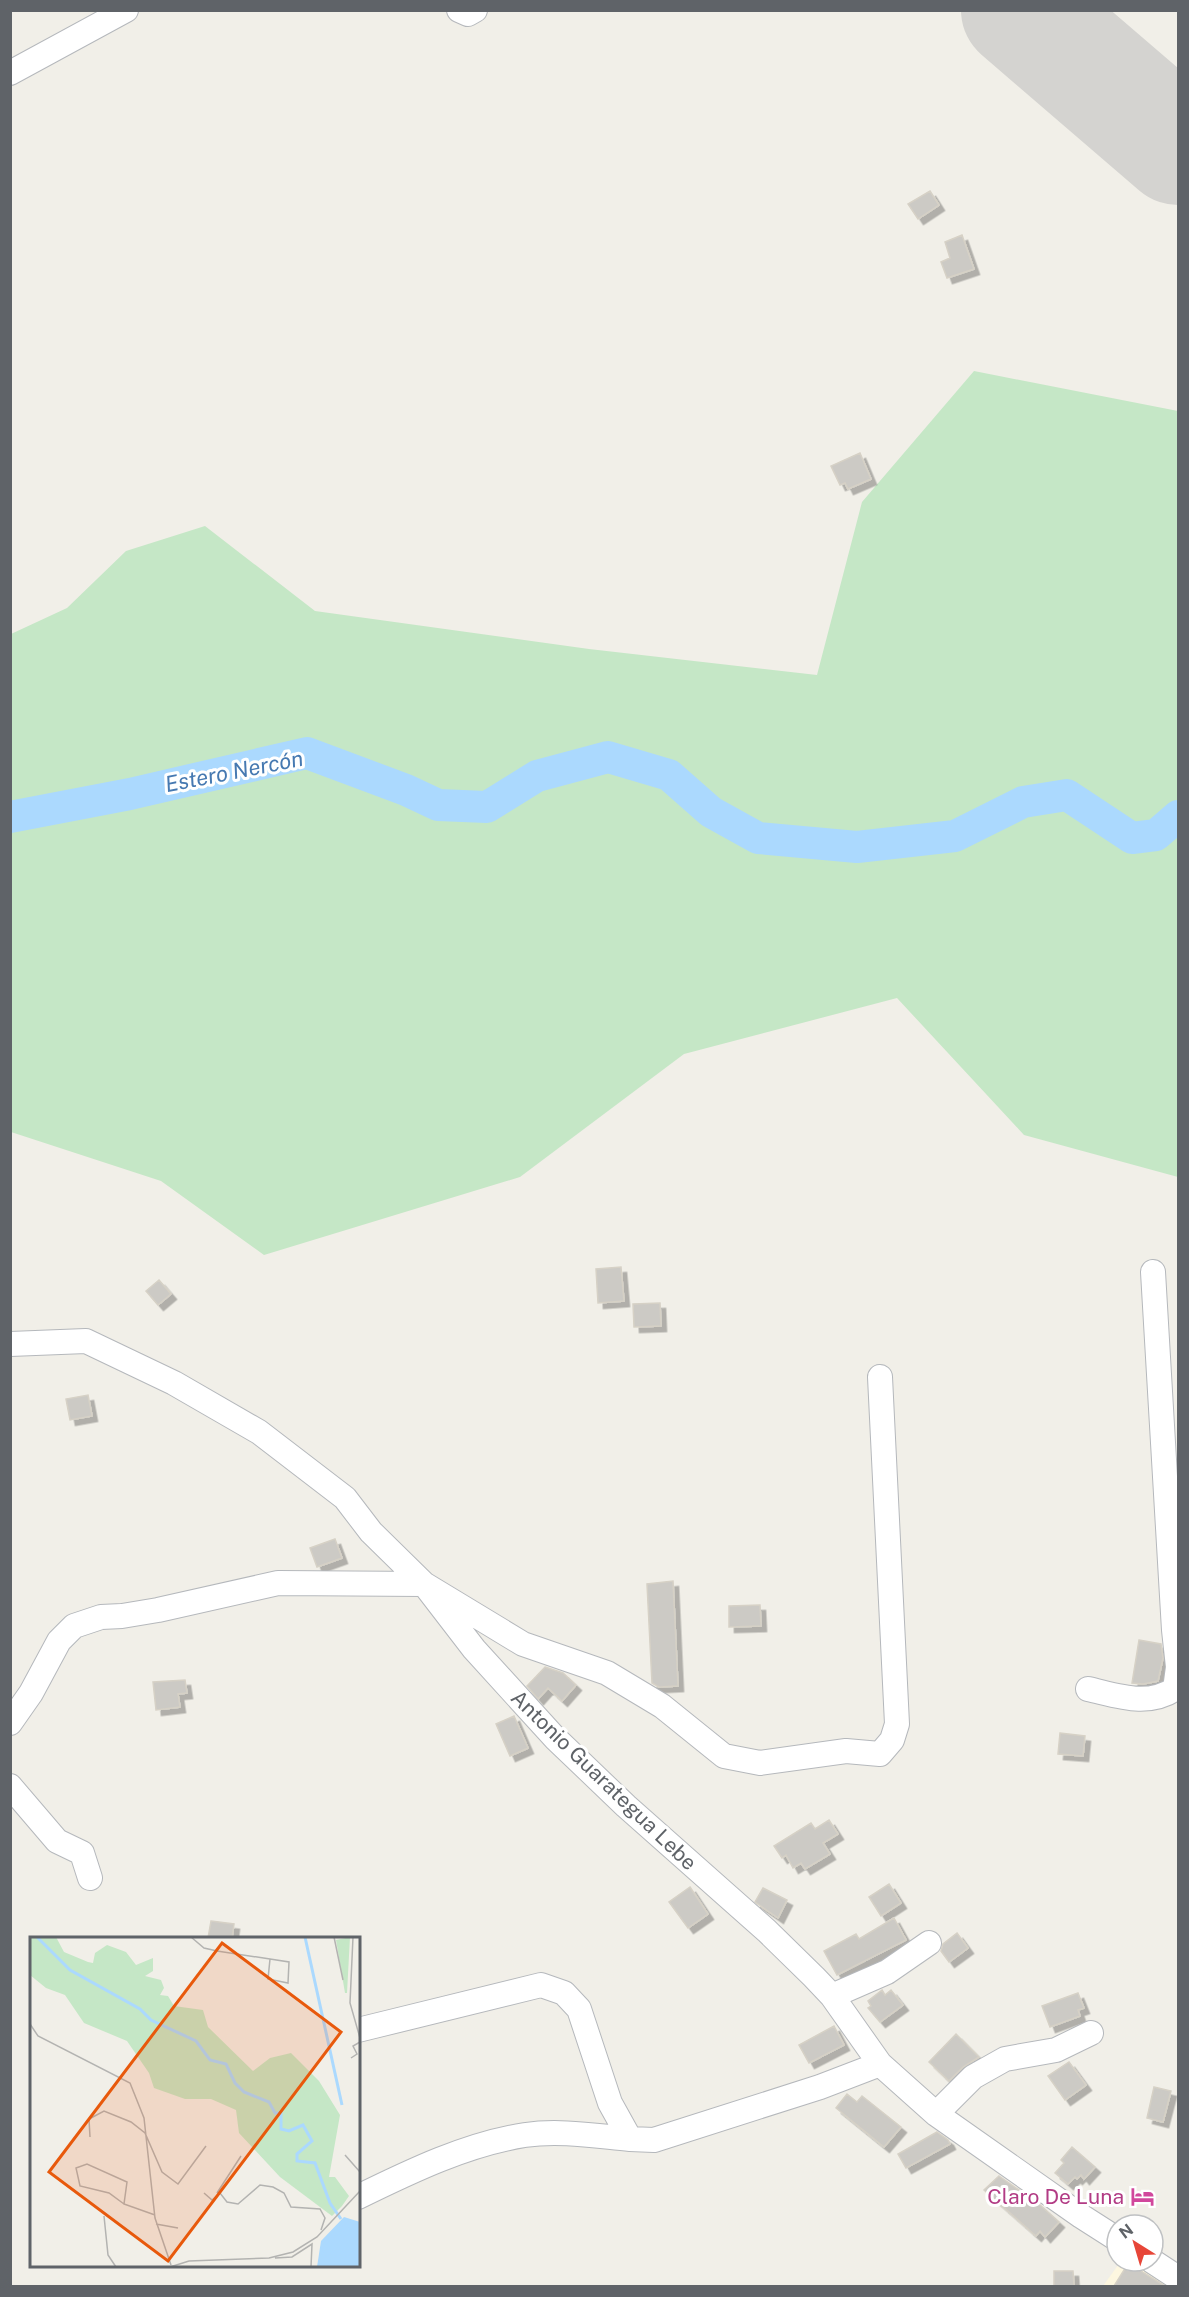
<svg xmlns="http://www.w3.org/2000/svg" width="1189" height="2297" font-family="'Public Sans',sans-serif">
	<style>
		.commercial { fill: #fdf7e0 }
		.green { fill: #c5e7c6 }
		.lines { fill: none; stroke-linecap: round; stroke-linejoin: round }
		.river { stroke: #abd9fe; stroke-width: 32 }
		.runway { stroke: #d4d3d0; stroke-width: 118 }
		.building { fill: #cccac5; stroke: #d6d1c6; stroke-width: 1.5; filter: url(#shadow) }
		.minor-casing { stroke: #b5b8bc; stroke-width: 26 }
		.minor { stroke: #fff; stroke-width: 24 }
		.labels { text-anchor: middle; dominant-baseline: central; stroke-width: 6; stroke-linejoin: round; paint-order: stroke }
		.street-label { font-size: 21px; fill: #5f6368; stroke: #fff }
		.hotel-label { font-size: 21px; fill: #b23c85; stroke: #fff; text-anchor: end }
		.water-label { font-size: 22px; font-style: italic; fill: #4679b1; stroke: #fff }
		.inset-river { fill: none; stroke: #abd9fe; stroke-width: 3 }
		.inset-road { fill: none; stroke: #b3b3b1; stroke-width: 1.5 }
		.view { fill: #e8590c; fill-opacity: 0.15; stroke: #e8590c; stroke-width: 3 }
		.inset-edge { fill: none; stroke: #5f6368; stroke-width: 3 }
	</style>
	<defs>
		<filter id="shadow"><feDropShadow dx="5.5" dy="5.5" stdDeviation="0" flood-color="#0004"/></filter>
	</defs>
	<rect width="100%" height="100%" fill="#f1efe8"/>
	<path class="commercial" d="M1121,2261h13l44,25h-75z"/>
	<path class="green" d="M974,371l204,40v766l-154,-42 -127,-137 -213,56 -164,123 -256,78 -103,-74 -150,-49v-498l56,-26 59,-57 79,-25 110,85 274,38 228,26 45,-173z"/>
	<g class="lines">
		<path class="river" d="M10,817l120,-23 177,-41 99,37 32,15 49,2 50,-31 71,-19 61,18 42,37 47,26 99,9 98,-11 68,-34 44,-7 65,43 24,-3 22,-19"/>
		<path class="runway" d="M1020,10l158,136"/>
	</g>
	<path class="building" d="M930,191l9,14 -21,14 -10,-15z
		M962,235l12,34 -27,9 -6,-16 9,-4 -5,-16z
		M860,453l11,26 -23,10 -3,-6 -5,2 -9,-19z
		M621,1267l3,34 -26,2 -2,-34z
		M159,1280l12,14 -13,11 -12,-14z
		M660,1303l1,23 -27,1 -1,-23z
		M88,1395l4,21 -22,4 -4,-21z
		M335,1539l7,19 -25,9 -7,-19z
		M673,1581l5,105 -19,1 -7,-4 -5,-99z
		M760,1605l1,21 -32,1v-21z
		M1139,1640l22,4 2,14 -5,23 -15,3 -11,-1z
		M545,1667l18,6 13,12 -14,16 -14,-13 -10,11 -11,-13z
		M185,1680l2,13 -9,1 2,13 -24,3 -3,-28z
		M514,1716l14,32 -18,8 -14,-32z
		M1060,1733l25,3 -2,20 -25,-2z
		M829,1820l9,14 -15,9 7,11 -25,15 -4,-6 -8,5 -7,-13 -4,3 -8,-12 37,-23 4,6z
		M889,1884l12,19 -20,13 -12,-19z
		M690,1887l18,27 -20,14 -19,-26z
		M763,1888l24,12 -9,18 -23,-16z
		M894,1918l12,22 -69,35 -13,-24 32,-17 3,5z
		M211,1921l23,3 -2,14h-24z
		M957,1933l11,15 -19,14 -8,-11 2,-7z
		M882,1990l3,5 6,-5 12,15 -23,17 -12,-14 3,-2 -3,-5z
		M1078,1993l6,15 -6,2 2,6 -30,11 -8,-21z
		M834,2026l10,19 -35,18 -10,-18z
		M956,2034l23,23 -16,10 -14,14 -20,-19z
		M1069,2062l17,23 -21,15 -17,-24z
		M1154,2087l17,4 -8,31 -16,-4z
		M847,2094l10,8 5,-6 39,31 -17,20 -48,-39z
		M937,2132l11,8 2,4 -44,24 -8,-14z
		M1072,2147l23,20 -11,12 -3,-4 -4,4 -2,-2 -7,7 -13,-11 9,-10 -3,-3z
		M999,2176l40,28 20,18 -14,15 -5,-6 -4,5 -52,-46z
		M1129,2262l15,11 21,13h-51z
		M1054,2271h19l1,15h-20z"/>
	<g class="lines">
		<defs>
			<path id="minor" d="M459,10l9,4 7,-4
				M10,73l116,-63
				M1153,1272l21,358
				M10,1344l76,-3 88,42 85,49 86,66 26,34 53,52 50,65 81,89 71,68 141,125 47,46 18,19 48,68 56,50 145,102 36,23
				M1088,1689c31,7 59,18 87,0l3,-22 -4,-37 4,-4
				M10,1723l21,-30 28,-52 15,-15 27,-9 21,-1 36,-6 120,-27 146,1 99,60 84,29 55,33 62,50 36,7 86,-12 34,3 12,-14 5,-16 -17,-347
				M10,1786l47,55 25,12 8,25
				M832,1996l55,-24 42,-29
				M358,2030l183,-45 23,8 15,16 31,94 20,36 24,1 166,-53 60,-23
				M936,2114l37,-37 32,-18 51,-9 35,-17
				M358,2197c53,-26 109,-53 167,-62 35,-5 71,1 105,4
				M1152,2261l26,17"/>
		</defs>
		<use href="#minor" class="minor-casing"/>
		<use href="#minor" class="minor"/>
	</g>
	<defs>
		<symbol id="hotel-bare" viewBox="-9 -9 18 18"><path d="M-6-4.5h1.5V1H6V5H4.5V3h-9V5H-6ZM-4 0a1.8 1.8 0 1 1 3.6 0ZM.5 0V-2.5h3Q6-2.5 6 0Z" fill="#d1479c" stroke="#fff" stroke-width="2.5" paint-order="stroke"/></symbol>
	</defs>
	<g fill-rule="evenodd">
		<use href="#hotel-bare" x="1126" y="2180" width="33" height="33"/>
	</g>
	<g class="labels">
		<g class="street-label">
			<text transform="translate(604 1780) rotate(44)">Antonio Guarategua Lebe</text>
		</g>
		<g class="hotel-label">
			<text x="1124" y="2196">Claro De Luna</text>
		</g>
		<g class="water-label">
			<text transform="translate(234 771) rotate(-11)">Estero Nercón</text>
		</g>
	</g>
	<g transform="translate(30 1937)">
		<rect width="330" height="330" fill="#f1efe8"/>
		<path d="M0,0h26l8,15 24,10 5,1 2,-10 12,-8 19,7 10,13 17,-7v13l-8,5 16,4 3,8 -4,7 8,1 6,10 29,4 5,17 45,44 17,-13 21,-5 28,28 21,34 -11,62h6l14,19 -7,10 -10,10 -52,-39 -41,-44 -3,-23 -25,-11h-26l-31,-11 -5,-15 -22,-32 -43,-18 -19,-28 -19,-7 -16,-13zM320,0l-3,56h-2l-9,-53z" fill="#c5e7c6"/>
		<path d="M314,280l16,5v45h-43l4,-26z" fill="#abd9fe"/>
		<path class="inset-river" d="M7,0l33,33 70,39 11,11 45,21 14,19 16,4 9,19 9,9 25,10 6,11h6v16l8,2 14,-6 9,16 -15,13v7l18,2 15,40 11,16M275,0l37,168"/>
		<path class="inset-road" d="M161,0l13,11 13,3 53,8 19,3 -1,21 -20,-4 2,-20M304,0l9,43M323,0l-3,66 10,35M0,87l8,12 92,47 14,35 11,100 16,47M321,121l6,-4 -4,-8 7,-4M60,200l-1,-18 15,-8 27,11 14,11 17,39 16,12 28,-38M315,218l15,17M174,256l8,7 8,-7 7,9 11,2 22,-19 13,2 11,6 7,14 29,2 5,9 -4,12M187,256l24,-37M94,267l-15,-11 -29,-7 -4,-18 11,-4 40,18 -3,22 31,11M74,279l4,39 8,12M126,287l22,4M245,321l17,-1 20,-13 -1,23M140,330l19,-6 80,-3 24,-6 24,-15 43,-46"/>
		<path class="view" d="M192,6l119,89 -173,229 -119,-89z"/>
		<rect width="330" height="330" class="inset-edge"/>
	</g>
	<rect width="1189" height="2297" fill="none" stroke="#5f6368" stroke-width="24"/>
	<g transform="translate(1135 2243) rotate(323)"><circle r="28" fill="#ffffff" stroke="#bfc1c3" stroke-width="1.5"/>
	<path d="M0-4.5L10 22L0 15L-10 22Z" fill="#e74638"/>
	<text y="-9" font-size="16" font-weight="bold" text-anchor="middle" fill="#5f6368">N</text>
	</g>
</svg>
